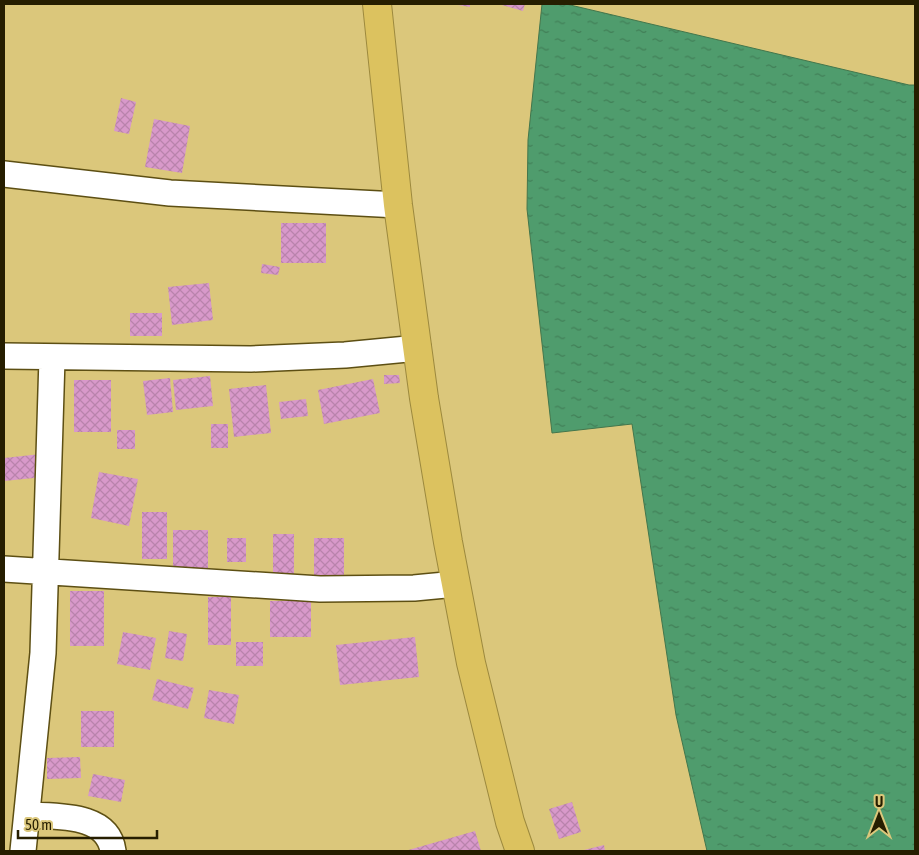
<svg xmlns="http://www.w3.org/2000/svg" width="919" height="855" font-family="'Asap Condensed',sans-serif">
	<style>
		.water { fill: url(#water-ripples); stroke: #43764c }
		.building { fill: url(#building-cross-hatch) }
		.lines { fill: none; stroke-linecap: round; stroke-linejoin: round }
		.minor-casing { stroke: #5d4f13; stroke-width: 28 }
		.highway-casing { stroke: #9c893e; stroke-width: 30 }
		.minor { stroke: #fff; stroke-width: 25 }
		.highway { stroke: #dcc25f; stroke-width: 28 }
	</style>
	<defs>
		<pattern id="water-ripples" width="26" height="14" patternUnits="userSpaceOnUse" patternTransform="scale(1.25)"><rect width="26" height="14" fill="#4f9c6d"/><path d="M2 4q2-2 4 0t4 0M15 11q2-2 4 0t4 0" fill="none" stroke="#417f57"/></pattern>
		<pattern id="building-cross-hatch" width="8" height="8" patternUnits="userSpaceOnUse" patternTransform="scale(1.25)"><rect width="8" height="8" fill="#d899ca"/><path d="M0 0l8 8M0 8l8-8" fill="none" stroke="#b983ac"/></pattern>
	</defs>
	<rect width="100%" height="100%" fill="#dbc77b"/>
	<path class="water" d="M542,4h24l343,81h6v766h-208l-31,-136 -44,-291 -80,9 -25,-224 1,-69z"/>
	<path class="building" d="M452,4h18v3z
		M498,4h27l-2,7z
		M121,98l15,4 -7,32 -15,-3z
		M154,119l36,7 -8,47 -37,-6z
		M281,223h45v40h-45z
		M262,264l18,3 -2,8 -17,-2z
		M209,283l4,37 -41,5 -4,-38z
		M130,313h32v23h-32z
		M384,375h15l1,8 -16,1z
		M210,376l3,30 -37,4 -3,-30z
		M170,378l3,34 -26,3 -4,-34z
		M373,379l7,34 -56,11 -6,-34z
		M74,380h37v52h-37z
		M266,385l5,48 -37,4 -5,-48z
		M306,399l2,17 -27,3 -2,-17z
		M211,424h17v24h-17z
		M117,430h18v19h-18z
		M41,454l3,23 -40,4v-23z
		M99,472l39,7 -9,47 -38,-8z
		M142,512h25v47h-25z
		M173,530h35v38h-35z
		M273,534h21v44h-21z
		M227,538h19v24h-19z
		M314,538h30v41h-30z
		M70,591h34v55h-34z
		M208,597h23v48h-23z
		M270,601h41v36h-41z
		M169,631l18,3 -4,27 -18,-3z
		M123,632l33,6 -6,32 -33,-6z
		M415,637l4,40 -79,8 -4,-40z
		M236,642h27v24h-27z
		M157,679l37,9 -6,21 -36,-9z
		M209,690l30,5 -5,29 -30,-6z
		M81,711h33v36h-33z
		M80,757l1,21 -34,1v-21z
		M93,774l32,6 -4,22 -33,-6z
		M572,802l9,30 -22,7 -10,-30z
		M475,831l6,20h-76z
		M604,845l1,6h-25z"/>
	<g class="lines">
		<defs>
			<path id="minor" d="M4,174l166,19 228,12
				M4,356l247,3 94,-4 73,-7
				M4,569l316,20 94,-1 42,-4
				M28,815c29,2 80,-2 85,36
				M23,851l20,-198 9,-295"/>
			<path id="highway" d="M377,4l21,201 26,193 24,144 23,121 39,159 10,29"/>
		</defs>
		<use href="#minor" class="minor-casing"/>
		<use href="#highway" class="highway-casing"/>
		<use href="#minor" class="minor"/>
		<use href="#highway" class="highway"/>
	</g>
	<rect width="919" height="855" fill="none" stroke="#261e00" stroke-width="10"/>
	<g transform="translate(879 815)" stroke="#dbc77b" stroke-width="4" paint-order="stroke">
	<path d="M0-4L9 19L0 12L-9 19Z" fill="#261e00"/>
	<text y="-8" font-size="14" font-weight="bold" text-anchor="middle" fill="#261e00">U</text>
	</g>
	<path d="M18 830v8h139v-8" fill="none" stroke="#261e00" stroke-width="2.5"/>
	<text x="25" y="830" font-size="15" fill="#261e00" stroke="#dbc77b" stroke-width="4" paint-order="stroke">50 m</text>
</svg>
